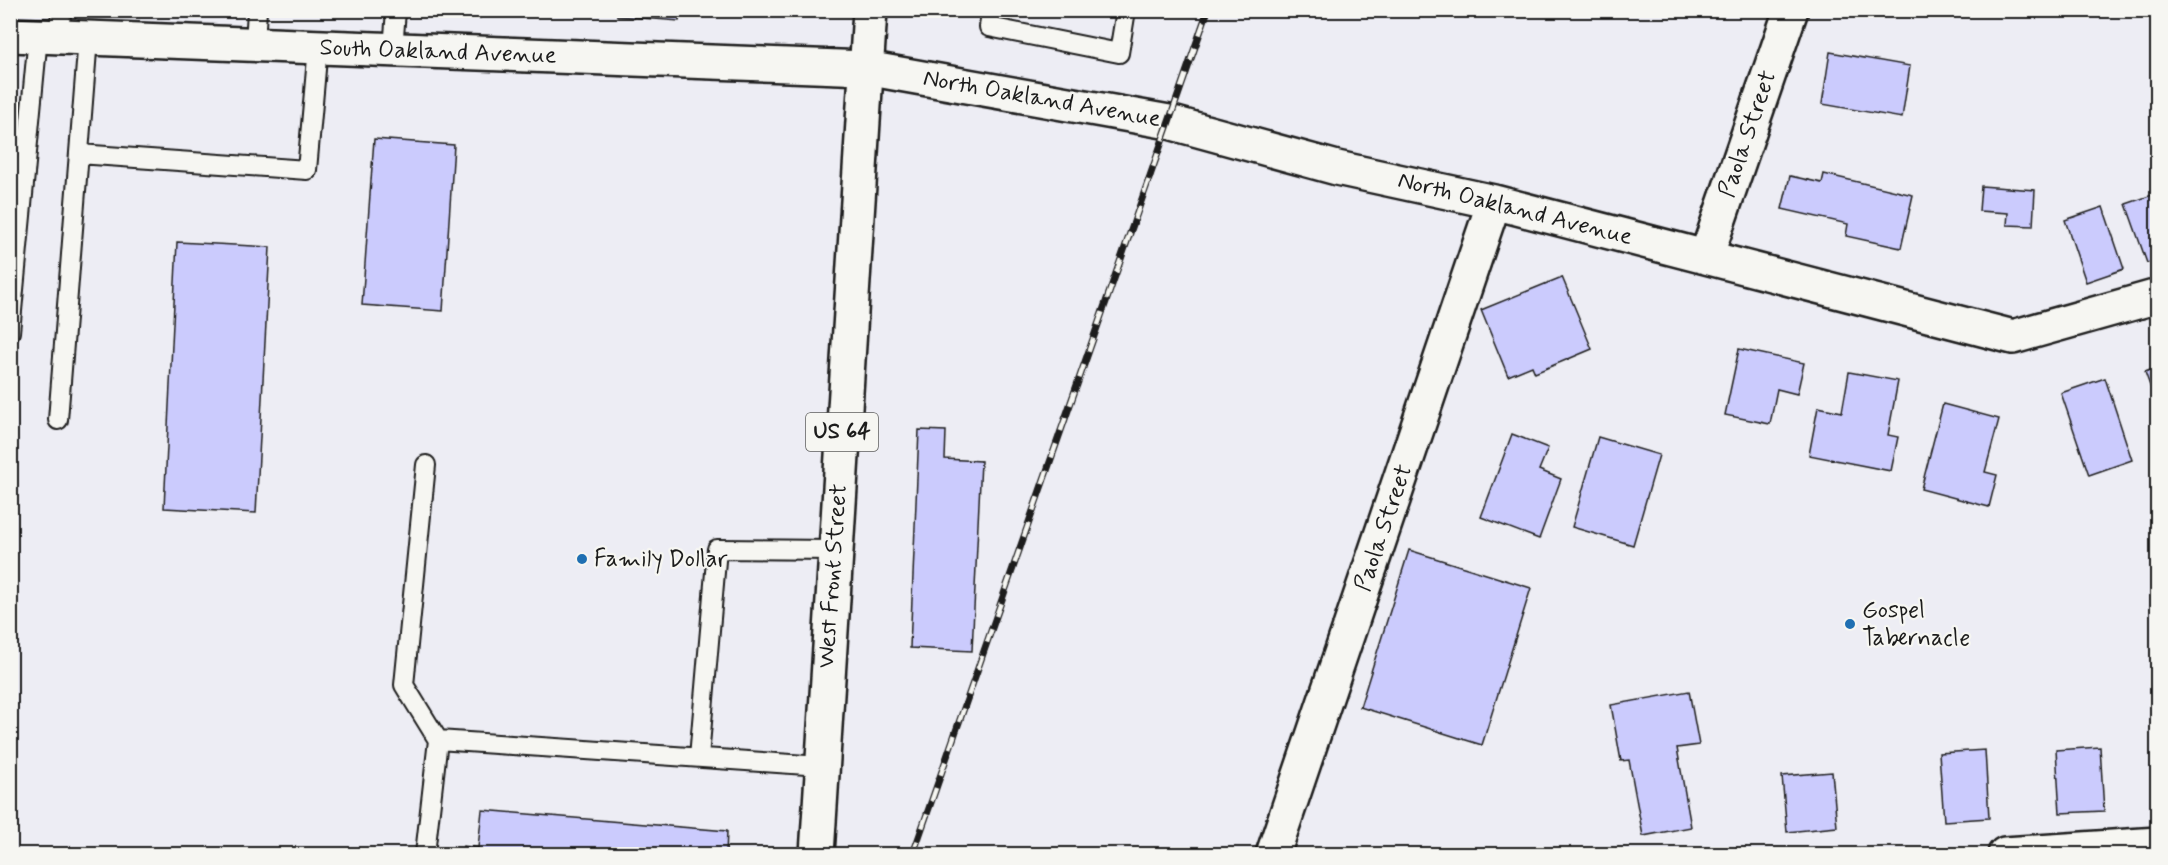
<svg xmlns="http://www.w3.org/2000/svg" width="2168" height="865" font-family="Mynerve,sans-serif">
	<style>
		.building { fill: #cbcbfd; stroke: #1c1c1c; stroke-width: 1.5 }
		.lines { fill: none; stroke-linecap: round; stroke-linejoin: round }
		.lane-casing { stroke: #1c1c1c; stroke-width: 22 }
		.street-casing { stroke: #1c1c1c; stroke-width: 38 }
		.primary-casing { stroke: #1c1c1c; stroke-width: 38 }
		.lane { stroke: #f6f6f2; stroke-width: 18 }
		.street { stroke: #f6f6f2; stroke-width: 33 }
		.primary { stroke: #f6f6f2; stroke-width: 33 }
		.rail-casing { stroke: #1c1c1c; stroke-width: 7 }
		.rail { stroke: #f6f6f2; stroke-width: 4.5; stroke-dasharray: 14; stroke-linecap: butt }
		.poi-dot { fill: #1f6fb2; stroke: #f6f6f2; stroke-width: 2 }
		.labels { text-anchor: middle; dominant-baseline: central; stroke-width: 4.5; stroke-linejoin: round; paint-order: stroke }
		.shield { fill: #f6f6f2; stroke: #5d5d5c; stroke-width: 1.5 }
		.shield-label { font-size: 22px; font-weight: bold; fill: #1c1c1c }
		.street-label { font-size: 24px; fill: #1c1c1c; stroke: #f6f6f2 }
		.poi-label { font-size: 24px; fill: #1c1c1c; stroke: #f6f6f2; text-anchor: start }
	</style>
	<rect width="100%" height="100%" fill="#ededf4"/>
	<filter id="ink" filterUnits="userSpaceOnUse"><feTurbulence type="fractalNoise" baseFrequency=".0167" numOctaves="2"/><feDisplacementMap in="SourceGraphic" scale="12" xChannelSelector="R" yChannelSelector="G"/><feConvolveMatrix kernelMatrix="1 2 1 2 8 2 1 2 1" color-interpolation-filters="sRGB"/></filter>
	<g filter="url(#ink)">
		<path class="building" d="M410,10h70v8l-70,-3z
			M617,10h63l-1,11 -62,-5z
			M1830,52l80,14 -8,52 -80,-14z
			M374,139l80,6 -11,166 -81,-6z
			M1824,174l89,21 -12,53 -55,-12 2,-12 -66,-15 8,-33 32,7z
			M1981,186l54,4 -2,36 -26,-1 1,-12 -29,-2z
			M2158,193v67l-11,3 -21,-59z
			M2103,207l21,62 -38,13 -21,-62z
			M177,242l93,5 -14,266 -92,-5z
			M1562,277l30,72 -57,24 -3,-7 -24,10 -27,-66z
			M1739,349l65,14 -7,31 -20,-5 -7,35 -45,-9z
			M2158,367v41l-13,-36z
			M1849,372l49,9 -10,54 10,2 -7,34 -82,-16 9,-48 24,5z
			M2105,378l27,82 -43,15 -28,-82z
			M1943,404l56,15 -14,53 12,3 -8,32 -68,-18z
			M919,430l27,1 -1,28 36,2 -9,190 -62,-3z
			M1512,434l36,14 -9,22 22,9 -22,60 -58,-22z
			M1598,437l61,18 -26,90 -61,-18z
			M1409,550l122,38 -49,157 -122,-38z
			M1689,691l10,54 -22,3 14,79 -48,9 -14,-76 -8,1 -10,-56z
			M2100,747l4,64 -44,2 -4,-63z
			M1985,750l4,68 -45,3 -5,-68z
			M1832,772l5,55 -50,5 -5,-56z
			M482,810l245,21 -1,23h-264l1,-8 15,2z"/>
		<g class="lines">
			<defs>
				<path id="lane" d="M991,10l-2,17 130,26 7,-43
					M57,37l5,-27
					M255,44l2,-34
					M393,50l3,-40
					M79,154l228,16 11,-123
					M10,332l28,-296
					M58,420l30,-382
					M426,465l-22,220 34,55
					M699,757l18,-208 117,1
					M425,854l13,-114 383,26"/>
				<path id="street" d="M10,35l856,33 303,54 168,46 157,34 519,135 145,-41
					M1706,257l85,-247
					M1273,854l221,-652
					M2005,854l153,-10"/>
				<path id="primary" d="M817,854l53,-844"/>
			</defs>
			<use href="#lane" class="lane-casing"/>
			<use href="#street" class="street-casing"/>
			<use href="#primary" class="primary-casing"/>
			<use href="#lane" class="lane"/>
			<use href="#street" class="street"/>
			<use href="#primary" class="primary"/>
			<defs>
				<path id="rail" d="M913,854l295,-844"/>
			</defs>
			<use href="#rail" class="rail-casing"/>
			<use href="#rail" class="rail"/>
		</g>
	</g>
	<g class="poi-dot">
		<circle cx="582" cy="559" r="6"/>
		<circle cx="1850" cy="624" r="6"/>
	</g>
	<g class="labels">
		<rect class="shield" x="806" y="413" width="72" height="38" rx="4.5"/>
		<g class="shield-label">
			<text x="842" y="432">US 64</text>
		</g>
		<g class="street-label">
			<text transform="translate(438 52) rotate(2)">South Oakland Avenue</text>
			<text transform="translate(1042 99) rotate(10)">North Oakland Avenue</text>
			<text transform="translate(1748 134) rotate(-71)">Paola Street</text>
			<text transform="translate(1515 209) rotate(14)">North Oakland Avenue</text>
			<text transform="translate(1384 528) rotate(-71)">Paola Street</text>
			<text transform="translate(833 576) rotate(-86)">West Front Street</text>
		</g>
		<g class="poi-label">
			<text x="594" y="559">Family Dollar</text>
			<text x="1862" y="610">Gospel<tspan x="1862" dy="28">Tabernacle</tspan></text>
		</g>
	</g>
	<rect width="2168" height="865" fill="none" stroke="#f6f6f2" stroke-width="36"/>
	<rect x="18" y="18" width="2132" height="829" fill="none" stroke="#1c1c1c" stroke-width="2" filter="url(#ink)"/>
</svg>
